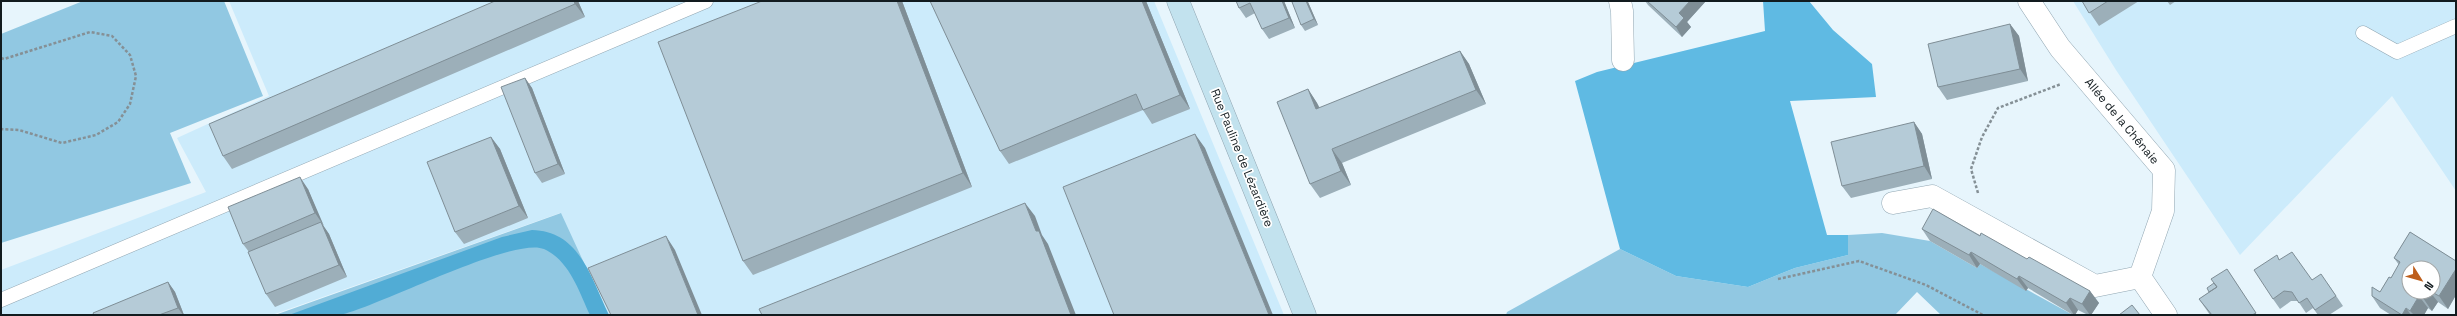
<svg xmlns="http://www.w3.org/2000/svg" width="2457" height="316" font-family="'Space Grotesk',sans-serif">
	<style>
		.built { fill: #ccebfb }
		.green { fill: #91c8e2 }
		.forest { fill: #5fbae3 }
		.water { fill: #51acd5 }
		.lines { fill: none; stroke-linecap: round; stroke-linejoin: round }
		.service-casing { stroke: #91a6b2; stroke-width: 15 }
		.minor-casing { stroke: #91a6b2; stroke-width: 23 }
		.secondary-casing { stroke: #91a6b2; stroke-width: 23 }
		.path { stroke: #859096; stroke-width: 2.5; stroke-dasharray: 3 2; stroke-linecap: butt }
		.service { stroke: #fff; stroke-width: 14 }
		.minor { stroke: #fff; stroke-width: 22 }
		.secondary { stroke: #c2e2ee; stroke-width: 22 }
		.wall { fill: #9cafb9; fill-rule: evenodd }
		.shaded-wall { fill: #7f8e96 }
		.building { fill: #b5cbd7; stroke: #7f8e96 }
		.labels { text-anchor: middle; dominant-baseline: central; stroke-width: 3.5; stroke-linejoin: round; paint-order: stroke }
		.street-label { font-size: 12px; fill: #121b1f; stroke: #fff }
	</style>
	<rect width="100%" height="100%" fill="#e7f5fc"/>
	<path class="built" d="M229,1h925l130,314h-676l-48,-102 -288,102h-271v-45l205,-78 -29,-54 92,-42z
		M2073,1h383v190l-64,-95 -152,159 -124,-185z"/>
	<path class="green" d="M83,1h141l39,95 -93,37 21,50 -190,60v-209z
		M561,213l47,102h-333z
		M1882,233l48,8 47,27 3,-4 93,51h-132l-24,-23 -22,23h-389l1,-3 113,-63 56,27 72,11 47,-19 53,-13v-20z"/>
	<path class="forest" d="M1763,1h46l24,29 39,34 4,33 -86,4 37,134h21v20l-53,13 -47,19 -72,-11 -56,-27 -45,-168 22,-9 168,-41z"/>
	<path class="water" d="M532,230c48,1 59,48 77,85h-19c-11,-23 -20,-54 -46,-66 -30,-13 -164,57 -204,66 -15,1 -35,0 -51,0l213,-78z"/>
	<g class="lines">
		<defs>
			<path id="service" d="M2363,33l34,19 59,-26
				M1,300l705,-299"/>
			<path id="minor" d="M1620,1l2,10 1,49
				M2029,1l31,47 104,122 -1,41 -23,66 26,38
				M1893,203l39,-7 163,90 45,-9"/>
			<path id="secondary" d="M1178,1l127,314"/>
		</defs>
		<use href="#service" class="service-casing"/>
		<use href="#minor" class="minor-casing"/>
		<use href="#secondary" class="secondary-casing"/>
		<path class="path" d="M1,58l3,1 86,-27 22,4 18,19 6,21 -6,28 -12,18 -22,13 -34,8 -43,-13 -18,-1
			M1978,193l-7,-24 11,-32 16,-29 63,-24
			M1778,279l81,-18 67,24 57,30"/>
		<use href="#service" class="service"/>
		<use href="#minor" class="minor"/>
		<use href="#secondary" class="secondary"/>
	</g>
	<path class="wall" d="M495,1h83l7,16 -353,152 -9,-13z
		M762,1h140l70,186 -219,88 -10,-14z
		M1146,1l44,108 -38,15 -9,-14 -134,54 -9,-13z
		M1236,1h48l11,27 -26,11 -7,-10 -7,-16 -9,5 -7,-10z
		M1645,1h61l-19,21 4,5 -9,10 -34,-32z
		M2082,1h57l-40,25z
		M2167,1h9l-6,4z
		M1308,2l10,23 -13,6 -4,-6z
		M2010,24l9,12 9,45 -81,19 -9,-13z
		M1460,51l9,13 17,40 -144,59 9,22 -31,13 -10,-14 -2,-95 9,14 3,5z
		M525,78l7,10 33,86 -23,9 -7,-10z
		M1914,122l8,12 10,45 -81,19 -9,-12z
		M491,137l9,12 28,69 -64,26 -9,-12z
		M308,189l15,37 6,8 18,43 -72,30 -9,-13 -17,-42 -6,-8z
		M1922,229l58,7 110,55 9,12 -8,12h-3l-10,-5 -3,5h-2l-45,-27 -2,3 -46,-27 -3,4 -47,-27z
		M2410,232l46,29v34l-8,14 -10,-7 -6,9 -4,-3 -4,7h-33l-11,-7 -8,-12v-9l8,5 9,-15 2,1 8,-13 -5,-7zM2409,268h24v24h-24z
		M2279,260l33,20 16,4 15,22 -14,9h-11l-5,-7 -7,5 -8,-12h-7l-11,8 -7,-10z
		M2227,269l30,46h-47l-11,-16 10,-7 5,-9z
		M168,282l7,10 9,23h-90z"/>
	<path class="shaded-wall" d="M574,1h4l7,16 -10,-13z
		M897,1h5l70,186 -9,-14z
		M1142,1h4l44,108 -10,-14z
		M1282,1h2l11,27 -6,-10z
		M1306,1h1l1,1 10,23 -4,-6z
		M1690,1h16l-19,21 4,5 -9,10 -6,-10 3,-14z
		M2010,24l9,12 9,45 -8,-12z
		M1460,51l9,13 17,40 -10,-14z
		M525,78l7,10 33,86 -7,-10z
		M1308,89l9,14 9,20 -10,-14z
		M1914,122l8,12 10,45 -8,-13z
		M1195,134l10,14 68,167h-4z
		M491,137l9,12 28,69 -9,-12z
		M1332,149l10,14 9,22 -10,-14z
		M300,177l8,12 16,37 -9,-13z
		M1025,203l10,13 7,19 6,9 28,71h-5l-35,-84z
		M321,222l8,12 18,43 -8,-12z
		M666,236l9,14 27,65h-4z
		M1971,252l9,12 -3,4 -8,-13z
		M2456,269v26l-8,14 -9,-13z
		M2019,276l9,12 -2,3 -9,-12z
		M168,282l7,10 9,23h-1l-5,-7z
		M2090,291l9,12 -8,12h-1l-8,-11z
		M2427,292h3l8,10 -6,9 -9,-13z
		M2419,296l9,12 -4,7h-10l-4,-4z
		M2070,298l8,12 -3,5h-1l-8,-12z
		M2406,308l5,7h-9z"/>
	<path class="building" d="M495,1h79l1,3 -352,152 -14,-32z
		M762,1h135l66,172 -220,88 -85,-219z
		M930,1h212l38,94 -37,15 -7,-16 -136,57z
		M1236,1h46l7,17 -27,11 -12,-26 -11,5z
		M1295,1h11l8,18 -13,6 -9,-23z
		M1647,1h43l-11,12 5,5 -8,9z
		M2082,1h26l-19,12z
		M2010,24l10,45 -82,18 -10,-43z
		M1460,51l16,39 -144,59 9,22 -31,13 -33,-82 31,-13 8,20z
		M525,78l33,86 -23,9 -34,-86z
		M1914,122l10,44 -82,20 -11,-44z
		M1195,134l74,181h-155l-51,-128z
		M491,137l28,69 -64,26 -28,-70z
		M300,177l15,36 -72,31 -15,-37z
		M1025,203l11,28h3l32,84h-309l-3,-6z
		M1933,209l47,27 1,-3 46,26 2,-2 61,34 -8,13 -12,-6 -4,5 -47,-27 -2,3 -46,-27 -2,3 -47,-26z
		M321,222l18,43 -73,29 -18,-42z
		M2410,232l46,29v8l-17,27 -7,-4h1v-24h-24v24h18l-4,6 -4,-2 -9,15 -4,-3 -4,7 -30,-19v-9l8,5 9,-15 2,1 9,-16 -6,-4z
		M666,236l32,79h-87l-23,-47z
		M2292,252l20,28 9,-6 15,22 -21,14 -8,-12 -8,5 -7,-11 -8,-1 -11,8 -19,-29 23,-15 2,5z
		M2227,269l29,44 -4,2h-40l-13,-16 18,-12 -6,-8z
		M168,282l10,26 -19,7h-65l-1,-2z
		M2214,283l3,4 -8,5 -2,-4z
		M2132,305l8,10h-21z"/>
	<g class="labels">
		<g class="street-label">
			<text transform="translate(2122 121) rotate(50)">Allée de la Chênaie</text>
			<text transform="translate(1242 158) rotate(68)">Rue Pauline de Lézardière</text>
		</g>
	</g>
	<rect width="2457" height="316" fill="none" stroke="#121b1f" stroke-width="4"/>
	<g transform="translate(2421 280) rotate(127)"><circle r="19" fill="#ffffff" stroke="#a0a4a5"/>
	<path d="M0-3L7 15L0 10L-7 15Z" fill="#be5e1b"/>
	<text y="-6" font-size="11" font-weight="bold" text-anchor="middle" fill="#121b1f">N</text>
	</g>
</svg>
